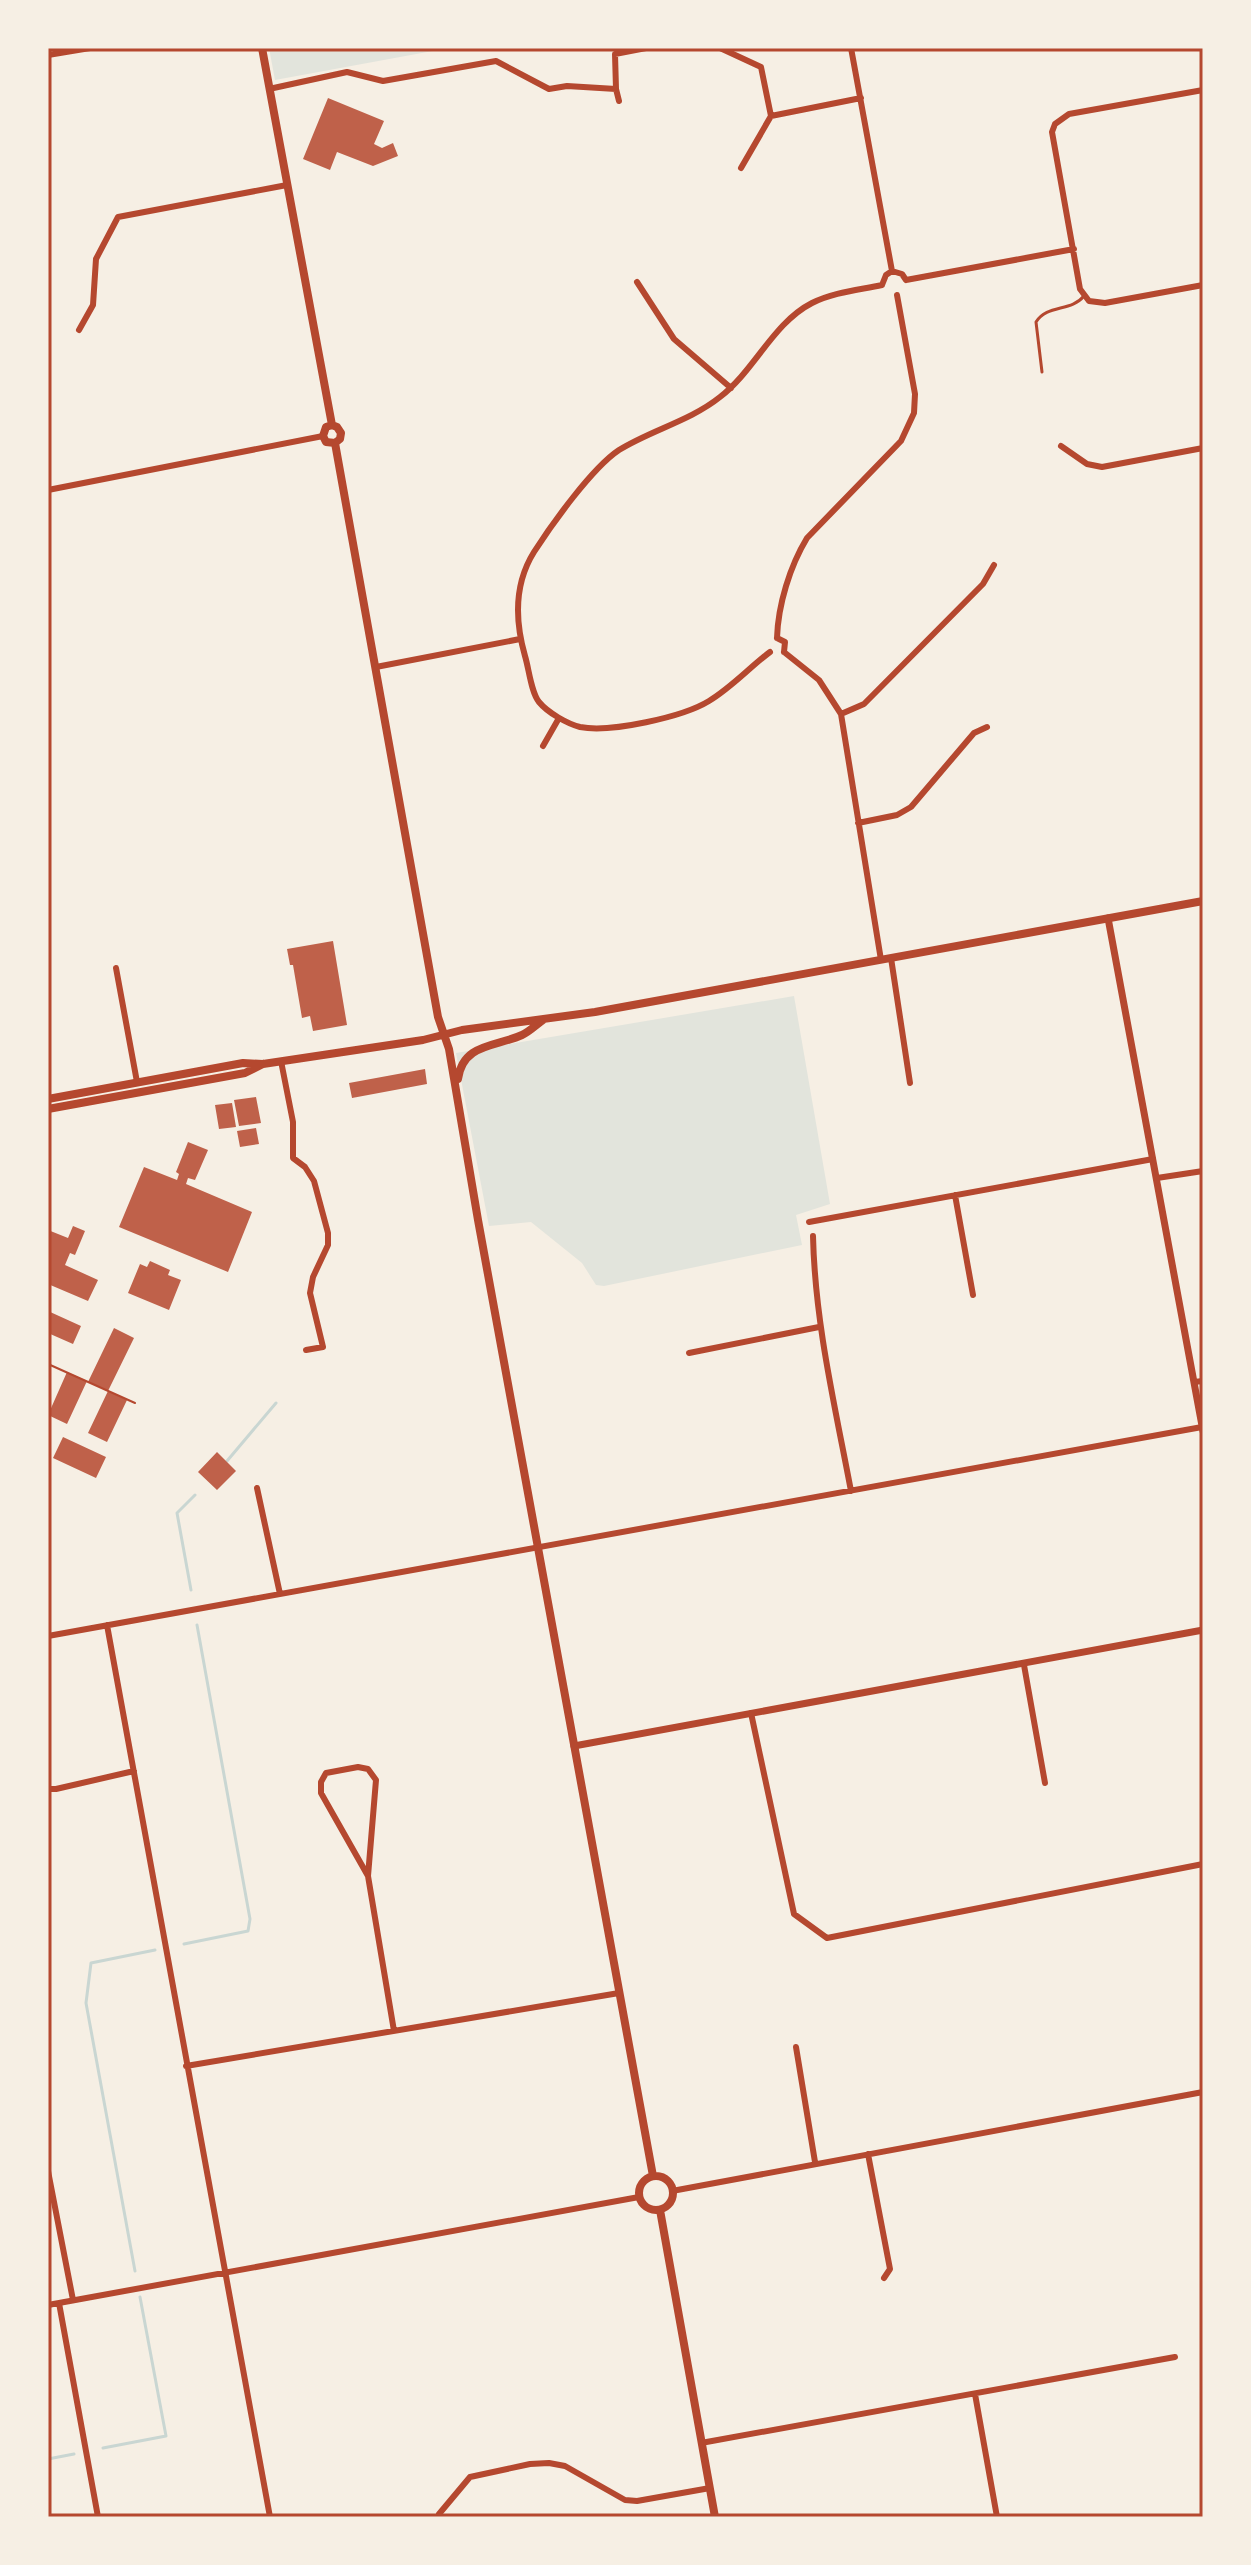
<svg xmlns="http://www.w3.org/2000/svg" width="1251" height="2565" font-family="Overpass,sans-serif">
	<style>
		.green { fill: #e2e4dc }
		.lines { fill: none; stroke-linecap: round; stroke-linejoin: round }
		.stream { stroke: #c9d6d2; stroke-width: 3 }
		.building { fill: #bf614a }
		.path { stroke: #b5482f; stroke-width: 2 }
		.service { stroke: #b5482f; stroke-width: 3 }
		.minor { stroke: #b5482f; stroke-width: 6 }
		.tertiary { stroke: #b5482f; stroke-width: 7 }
		.secondary { stroke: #b5482f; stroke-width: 8 }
		.neatline { fill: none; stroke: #b5482f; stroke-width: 3 }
	</style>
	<rect width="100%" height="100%" fill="#f6efe4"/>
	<path class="green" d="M269,48h180l-174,32z
		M794,996l36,208 -34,11 6,30 -198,41 -8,-1 -14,-22 -51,-41 -42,4 -33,-173z"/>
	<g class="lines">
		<path class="stream" d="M227,1461l49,-58
			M191,1590l-14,-77 18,-18
			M184,1944l64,-13 2,-12 -53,-294
			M135,2271l-49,-268 5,-40 64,-13
			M103,2448l63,-12 -26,-139
			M48,2459l26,-5"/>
	</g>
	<path class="building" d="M328,98l56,23 -10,23 8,4 11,-5 5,13 -25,10 -36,-14 -7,18 -27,-11z
		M333,941l14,84 -34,6 -3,-15 -8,2 -9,-53h-3l-3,-16z
		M425,1069l2,15 -75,14 -3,-15z
		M256,1097l5,26 -22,3 -5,-26z
		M232,1103l4,24 -17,2 -4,-24z
		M256,1128l3,16 -19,3 -3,-16z
		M188,1142l20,8 -13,30 -7,-2 -2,6 66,28 -24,60 -109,-45 25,-60 33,13 2,-6 -3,-2z
		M73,1226l12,5 -10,24 -5,-2 -5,12 33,15 -10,21 -40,-17v-54l20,8z
		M150,1261l20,9 -2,5 13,5 -12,30 -41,-17 12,-29 7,3z
		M48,1311l33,15 -8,18 -25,-11z
		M114,1328l20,10 -26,53 19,9 -20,42 -19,-9 20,-42 -20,-9z
		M67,1372l20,9 -20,43 -19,-9z
		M63,1437l43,20 -10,21 -43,-20z
		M217,1452l19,19 -19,19 -19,-18z"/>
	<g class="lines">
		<path class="path" d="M48,1364l87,39"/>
		<path class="service" d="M1042,372l-6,-50c11,-18 35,-10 48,-26"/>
		<path class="minor" d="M720,48l41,19 10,49 -30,52
			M851,48l41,223
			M48,55l42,-7
			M269,89l78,-17 36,9 113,-20 53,28 18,-3 49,3
			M1203,90l-134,24 -14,10 -3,8 28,157 9,12 16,2 98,-18
			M619,101l-3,-12 -1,-35 31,-6
			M771,116l90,-18
			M906,280l168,-31
			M637,282l37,57 57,49
			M882,285l4,-10 6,-4 10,3 4,6
			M79,330l14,-25 3,-46 22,-42 169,-32
			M1061,446l26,18 15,3 101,-19
			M48,490l275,-54
			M777,638c1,-33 13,-72 30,-100l94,-97 13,-28 1,-19 -18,-99
			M777,638l8,4 -1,10
			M770,652c-20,15 -39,36 -61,49 -26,16 -99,32 -129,26 -12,-3 -32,-14 -41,-25 -8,-10 -10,-33 -14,-46 -10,-35 -11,-72 9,-104 18,-28 58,-84 85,-102 32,-20 71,-29 101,-53 35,-27 53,-74 92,-94 22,-11 47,-13 70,-18
			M784,652l35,28 22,34 40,246
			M376,667l144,-28
			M841,714l23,-10 119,-120 11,-19
			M543,746l16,-28
			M858,823l39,-8 14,-8 63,-74 13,-6
			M891,958l19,125
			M116,968l21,114
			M281,1061l12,61v36l12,9 9,14 14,52v12l-15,32 -3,16 13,54 -17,3
			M1157,1178l46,-7
			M955,1195l18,100
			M809,1222l344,-63
			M813,1236c2,87 22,170 38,255
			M689,1353l130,-26
			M1194,1382l9,-1
			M257,1488l23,106
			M107,1625l163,892
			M48,1636l1154,-209
			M1024,1665l21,118
			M751,1713l43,201 33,24 376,-74
			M48,1789h8l78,-18
			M368,1876l8,-96 -8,-11 -10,-2 -32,6 -5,9v11l47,83 26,155
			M796,2047l19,115
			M186,2066l433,-73
			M868,2154l22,115 -6,9
			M48,2171l25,129
			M672,2191l531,-99
			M59,2303l39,214
			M48,2305l591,-108
			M975,2394l22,123
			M701,2443l474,-86
			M439,2514l31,-37 60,-13 19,-1 16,3 60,34 12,1 73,-13"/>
		<path class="tertiary" d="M1108,918l95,513
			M574,1746l629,-116"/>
		<path class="secondary" d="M262,48l70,377
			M332,425l-6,2 -3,9 3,6 9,1
			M332,425l5,2 4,6 -1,6 -5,4
			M335,443l103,574 11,32 29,171 175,956
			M458,1079c5,-36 38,-32 64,-44 7,-3 14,-10 21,-15
			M48,1099l195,-36 20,1 160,-24 39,-10 133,-18 608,-111
			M48,1109l197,-36 18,-9
			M639 2193a17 17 0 1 1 34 0a17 17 0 1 1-34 0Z
			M660,2210l55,307"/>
	</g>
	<rect width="1251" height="2565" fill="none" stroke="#f6efe4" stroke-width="100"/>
	<rect x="50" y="50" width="1151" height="2465" class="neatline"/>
</svg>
